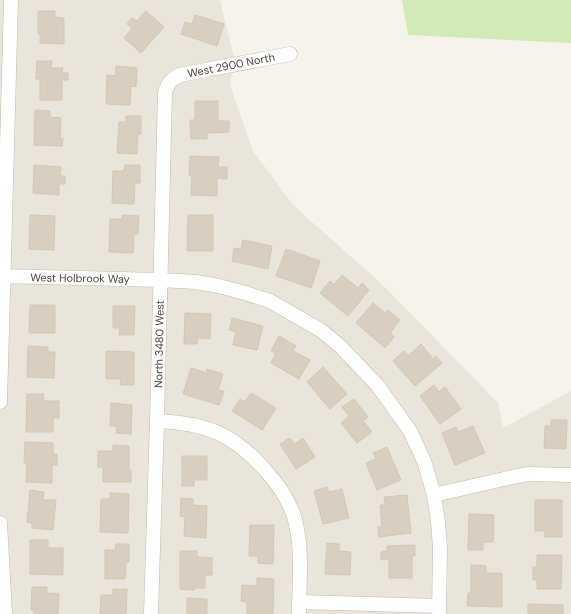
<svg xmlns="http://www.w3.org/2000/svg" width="571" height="614" font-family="'DM Sans',sans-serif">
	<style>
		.residential { fill: #eae5da }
		.green { fill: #d2eab5 }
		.building { fill: #d8cfc1; stroke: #d3c7b4 }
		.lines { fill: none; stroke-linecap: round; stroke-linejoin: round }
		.minor-casing { stroke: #c2bbae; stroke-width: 15 }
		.minor { stroke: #fff; stroke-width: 14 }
		.labels { text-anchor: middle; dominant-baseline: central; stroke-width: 3; stroke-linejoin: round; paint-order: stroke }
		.street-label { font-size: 11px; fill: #4b4439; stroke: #fff }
	</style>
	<rect width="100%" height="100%" fill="#f6f3ec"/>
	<path class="residential" d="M0,0h220l14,57 -4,28 23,66 41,55 88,78 116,119 5,25 68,-37v223h-571z"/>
	<path class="green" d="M402,0h169v43l-163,-8z"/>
	<path class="building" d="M38,11h17v6l9,1v26l-24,-1v-9h-2z
		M146,11l18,16 -23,26 -17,-15 8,-10 -5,-4 5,-6 5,3z
		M195,15l29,9 -7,22 -36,-12 4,-12 7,2z
		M37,61h15l-1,7h12l-1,5h6v7h-6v20h-22v-21h-4z
		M116,66l21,2 -1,19 -5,-1 -1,19 -24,-1 1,-29 9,1z
		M195,101h23v20h11v11l-22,1v6h-16l-1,-19h5z
		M35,110l15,1v6l11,1 -1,20 3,1 -1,7 -28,-1z
		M126,116h15v18h-3l-1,20 -20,-1 2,-31h7z
		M190,156l29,1 -1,10h9v12l-10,-1v18l-26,-1 1,-19h-3z
		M34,165l27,2 -1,9h5v8h-6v11l-26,-2z
		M125,165h15v18h-5l-1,21 -22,-1 1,-32h11z
		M30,215l25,1 -1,34 -25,-1z
		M122,215l17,1 -1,18h-4l-1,19 -24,-1 1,-33h12z
		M188,215h25v36h-26z
		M243,240l29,6 -4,23 -36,-8 2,-13 7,1z
		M286,249l34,12 -9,27 -35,-12z
		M342,275l16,13 4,-5 7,7 -21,26 -28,-23 10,-12 4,4z
		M373,303l12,10 3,-3 12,10 -10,13 4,4 -9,11 -29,-25z
		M30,305h25v28h-26z
		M113,306h22l-1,29h-15l1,-7h-7z
		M185,313l26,1 -1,25 -12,-1 -1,6h-13z
		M232,318l31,8 -6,24 -24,-5 3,-13 -7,-2z
		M279,336l17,10 -3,5 17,9 -11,19 -28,-16 5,-10 -5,-2z
		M421,344l12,15 3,-3 6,7 -27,23 -22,-25 11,-10 4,5z
		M28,346l20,1v5h7l-1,26 -27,-1z
		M106,351l28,1v33h-14l1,-6h-15z
		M323,367l24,27 -17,15 -23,-27z
		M191,368l15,5 1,-4 16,5 -5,16 6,1 -5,14 -36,-11z
		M434,385l5,7 6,-5 16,22 -21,15 -20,-28z
		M251,393l25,15 -14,22 -30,-19 8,-12 5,3z
		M27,394h17l-1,7h16v17h-6v14h-27z
		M354,399l14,18 -5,4 9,11 -15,11 -16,-20 8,-7 -7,-9z
		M111,403l21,2 -1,29 -15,-1 1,-7h-7z
		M551,420h16l-1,29 -22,-1 1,-22h6z
		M473,426l12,27 -30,12 -13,-32 14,-6 2,5z
		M290,438l4,6 9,-6 12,19 -19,12 -16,-25z
		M25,442l28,1v11h4v11h-5v18l-26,-1 1,-19h-3z
		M113,445l16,1v24h2v12h-28v-15h-5v-16h15z
		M387,447l14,33 -24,10 -11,-27 10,-4 -3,-6z
		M182,456h25v24h-13v6h-12z
		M327,487l2,5 13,-3 7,29 -26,6 -9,-33z
		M30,490l14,2 -1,8h13l-3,30 -21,-2v-5l-5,-1z
		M110,493l19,1 -1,39 -28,-1 1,-33h9z
		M407,495l4,38 -32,4 -1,-10h4l-2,-22h5l-1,-8z
		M181,498l12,1v6l14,1 -1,32 -22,-2 1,-19 -5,-1z
		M535,500h27v37h-17v-6h-10z
		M469,514l25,1 -1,27h-10v8h-15z
		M250,525h24l-1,39 -15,-1v-7h-9z
		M30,540h18v8h15v27l-33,-1z
		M327,543l12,1v7l12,1 -1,23 -25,-1z
		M116,544h13v18h-3l-1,17h-20v-29h10z
		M415,545v11h-3v22h-23v-19l-8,1v-8l6,-1v-5z
		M180,551h17v6l15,1v17h-7v13h-11v2l-14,-1z
		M537,555h25l-1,34h-24v-9h-4v-13h4z
		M471,565l15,1v7h16v34l-35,-1 1,-13h3z
		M257,578l17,1 -1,35h-26v-12l-6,-1 1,-16 15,1z
		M32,587h15v6l12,1 -1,20h-24v-4h-3z
		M113,589h14l-1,25h-26l1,-19h12z
		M187,598l20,1v15h-20z
		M528,604l35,1v9h-35z"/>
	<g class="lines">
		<defs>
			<path id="minor" d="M0,276l160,4 36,2 23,4 26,7 25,8 52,30 19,16 37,39 32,45 14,30 10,34 4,27 2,26 -1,66
				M0,402l11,-402
				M157,421c21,1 40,3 59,11 31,13 71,56 79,88 8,30 4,63 4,94
				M434,495l83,-19 12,-2 42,1
				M0,523l5,91
				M299,602l140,4
				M151,614l6,-193 8,-328c2,-9 6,-14 15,-18l110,-21"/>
		</defs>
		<use href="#minor" class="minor-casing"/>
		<use href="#minor" class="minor"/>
	</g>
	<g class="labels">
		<g class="street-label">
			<text transform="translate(231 65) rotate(-11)">West 2900 North</text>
			<text transform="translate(80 278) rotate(1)">West Holbrook Way</text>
			<text transform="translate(159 344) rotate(-89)">North 3480 West</text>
		</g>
	</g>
</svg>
